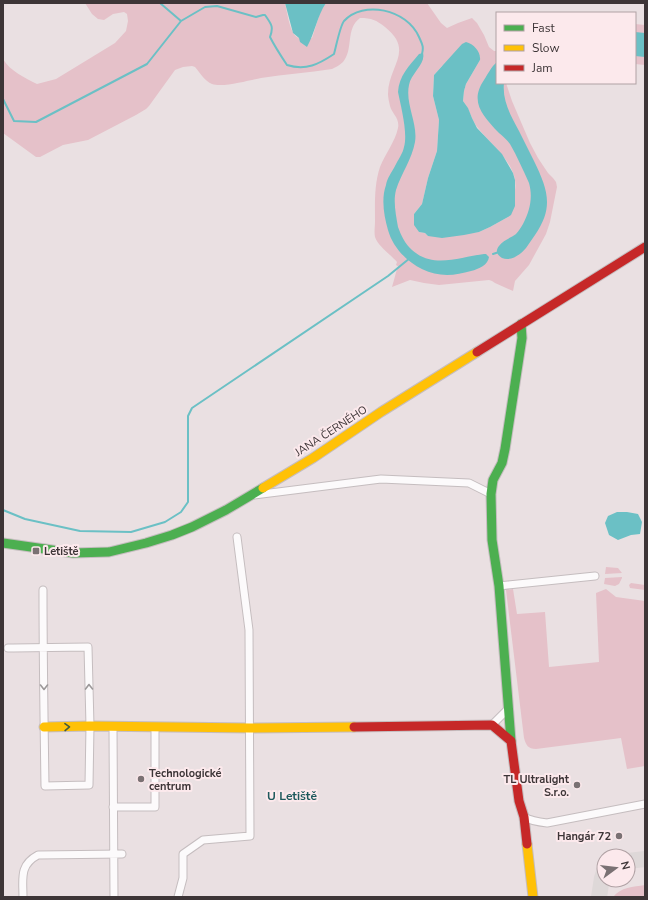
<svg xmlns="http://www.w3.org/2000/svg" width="648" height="900" font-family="'Nunito Sans',sans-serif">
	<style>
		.green { fill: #e5c1c9; fill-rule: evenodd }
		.water { fill: #6bc0c5 }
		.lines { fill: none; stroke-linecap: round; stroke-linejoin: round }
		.stream { stroke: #6bc0c5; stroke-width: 2 }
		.taxiway { stroke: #ded8d8; stroke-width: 16 }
		.street-casing { stroke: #c5bdbf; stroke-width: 9 }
		.fast-casing { stroke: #c5bdbf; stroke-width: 11 }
		.slow-casing { stroke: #c5bdbf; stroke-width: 11 }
		.jam-casing { stroke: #c5bdbf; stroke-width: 11 }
		.street { stroke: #fcfafb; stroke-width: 7 }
		.fast { stroke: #4caf50; stroke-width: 9 }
		.slow { stroke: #ffc107; stroke-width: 9 }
		.jam { stroke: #c62828; stroke-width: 9 }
		.oneway { stroke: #9c9899 }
		.oneway2 { stroke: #425a3e }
		.poi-dot { fill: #7a7173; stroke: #fce9ec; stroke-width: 1.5 }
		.labels { text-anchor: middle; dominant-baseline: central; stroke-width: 4; stroke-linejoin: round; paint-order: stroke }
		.street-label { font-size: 11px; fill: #3d3537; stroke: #fce9ec }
		.poi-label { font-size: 11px; font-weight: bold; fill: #3d3537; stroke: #fce9ec; text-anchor: start }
		.neighbourhood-label { font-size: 12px; font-weight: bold; fill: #1e595c; stroke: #fce9ec }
	</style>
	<rect width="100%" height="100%" fill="#eae0e2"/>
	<path class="green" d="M85,3h200c2,8 5,33 14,35 4,1 9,0 13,0l9,-28 5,-7h101l14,20 6,5 11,-5 14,-5 5,5 7,12 5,12 5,4h3v32h9l6,18 18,42 8,15 10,15 5,5 3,4 1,5 -7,35 -4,12 -17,31 -14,16 -2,10 -18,-8 -3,-2 -3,-1 -50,5 -15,-2 -14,-3 -18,7 5,-18 2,-2 -3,-2 1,-3c-6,-7 -19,-16 -22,-25 -1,-5 0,-11 0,-15 0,-19 -1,-37 5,-55 5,-13 15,-25 18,-39 2,-10 -6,-14 -8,-22 -1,-4 -2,-9 -2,-12 0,-28 27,-43 -3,-67 -9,-7 -13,-9 -25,-9 -15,11 -6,31 -17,44 -3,3 -7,5 -11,7 -24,4 -47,5 -71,9 -11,2 -38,10 -49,6 -7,-3 -12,-11 -17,-17l-3,-1 -9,1 -8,3 -26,36 -3,3 -10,6 -48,25 -25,5 -23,12h-4l-33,-24v-74c7,12 22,19 34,25l19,-5 59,-36 11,-12 2,-10 -1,-7 -3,-2 -11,2 -9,6 -6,-1 -6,-5zM480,56v4l-14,24 -2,7 -1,10c1,2 4,5 5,8 3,6 5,13 10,19 13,17 41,37 37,62 -2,9 -5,18 -7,27l-18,10 -11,5 -51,4 -3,-3 -6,-1 -5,-18 8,-10 6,-26 9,-27 2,-31 -6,-24 1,-21 8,-9z
		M635,24l10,1v40l-10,-1z
		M606,567l12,1 4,5 -17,1z
		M605,578l17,-1v1l-3,6 -4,2 -11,-2z
		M631,583l14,2v5l-15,-2 -1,-3z
		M513,589l4,25 28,-2 4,55 50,-5 -3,-69 10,-4 10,8 29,4v165l-18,3 -6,-31 -85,11c-8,0 -10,-4 -12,-11l-18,-148z
		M645,885v12h-32c8,-10 20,-10 32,-12z"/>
	<path class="water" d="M285,3h41c-9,13 -11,30 -19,44l-7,-5 -1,-4 -6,-5z
		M635,32l10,1v24l-10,-1z
		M466,42c8,2 15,10 14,18l-14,24 -2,7 -1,10 5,7 4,10 5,10 25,26 11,19 2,7v26l-4,9 -3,2 -18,10 -11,5 -15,3 -22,3 -14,-2 -3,-3 -6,-1 -5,-7v-11l8,-10 6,-26 9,-27 2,-31 -6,-24 1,-21 28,-31z
		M423,53c3,11 -12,20 -14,32 -4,19 9,38 6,57 -3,17 -14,32 -19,48 -3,12 0,25 2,37 3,8 7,17 14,23 21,19 47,7 72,4h2l3,3c-1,8 -10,12 -18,14 -8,2 -16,4 -24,4 -26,0 -52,-20 -59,-45 -4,-14 -7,-31 -2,-45 1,-7 6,-13 9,-19 3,-6 8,-13 9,-19 4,-14 -3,-40 -6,-55 1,-16 11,-26 21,-38z
		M497,62v21h7c-2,18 7,33 15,48 5,10 10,20 15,30 14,29 20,46 1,74 -3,4 -6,9 -9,13 -5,6 -15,14 -24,10 -5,-3 -7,-7 -3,-12 4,-6 12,-8 17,-12 3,-3 5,-7 7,-10 7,-13 10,-27 6,-41 -6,-13 -12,-27 -19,-39 -3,-4 -7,-8 -11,-11 -16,-17 -30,-31 -15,-53 4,-6 7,-13 13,-18z
		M617,512h10l11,2 4,8 -2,12 -9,1 -13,5 -9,-5 -4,-12 3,-7z"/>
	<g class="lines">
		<path class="stream" d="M160,3l21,18
			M3,99l11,22 22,1 111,-58 34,-43 24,-14 12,-1 39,11 7,-2h2c6,9 9,11 5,22 5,10 11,19 17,28 19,6 32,-1 47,-11 2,-7 6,-28 10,-33 19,-21 63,-12 75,16 3,7 5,9 3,17
			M493,254l6,-2
			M3,510l22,9 55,12 51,1 34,-10 16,-10 7,-10v-86l4,-8 196,-132 22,-18"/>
		<path class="taxiway" d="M628,861l17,-2
			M599,897l3,-19 2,-6"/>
		<defs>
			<path id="street" d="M254,495l127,-16 88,4 22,11
				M499,586l96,-10
				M8,648h5l75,-1 2,79 -1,59 -44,1c-1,-65 -2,-131 -2,-196
				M492,725l17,-17
				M113,727l1,170
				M113,807h42v-79
				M524,817c7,4 14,5 23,6l98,-19
				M23,897c0,-18 -4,-32 15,-42l84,-1
				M178,897l5,-19v-24l20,-14 47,-4 -1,-206 -12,-93"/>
			<path id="fast" d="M3,543l70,10 36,-1 37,-9 26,-8 20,-8 34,-17 37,-22
				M511,741l-12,-155 -7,-46 -1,-46 2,-14 9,-17 3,-14 17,-111 -1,-14"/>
			<path id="slow" d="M263,488l50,-30 68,-46 96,-60
				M44,727l46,-1 160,2 104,-1
				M527,844l6,53"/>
			<path id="jam" d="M477,352l168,-105
				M354,727l138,-2 19,16 8,60 5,16 3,27"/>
		</defs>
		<use href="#street" class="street-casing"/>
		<use href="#fast" class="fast-casing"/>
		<use href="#slow" class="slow-casing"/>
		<use href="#jam" class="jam-casing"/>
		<use href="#street" class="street"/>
		<use href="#fast" class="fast"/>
		<use href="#slow" class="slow"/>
		<use href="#jam" class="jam"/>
	</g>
	<defs><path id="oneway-chevron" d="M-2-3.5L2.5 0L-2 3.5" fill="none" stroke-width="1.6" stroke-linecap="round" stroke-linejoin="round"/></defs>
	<g class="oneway">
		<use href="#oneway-chevron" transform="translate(44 687) rotate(90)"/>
		<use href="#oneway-chevron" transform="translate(89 687) rotate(-91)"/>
	</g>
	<use class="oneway2" href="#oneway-chevron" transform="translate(67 727) rotate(-1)"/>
	<g class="poi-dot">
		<rect x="32" y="547" width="8" height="8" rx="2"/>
		<circle cx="141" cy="779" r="4"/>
		<circle cx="577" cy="785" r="4"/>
		<circle cx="619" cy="836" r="4"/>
	</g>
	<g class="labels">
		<g class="street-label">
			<text transform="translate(331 431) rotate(-33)">JANA ČERNÉHO</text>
		</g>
		<g class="poi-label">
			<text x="44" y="551">Letiště</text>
			<text x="149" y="773">Technologické<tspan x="149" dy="13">centrum</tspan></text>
			<text x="569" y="779" text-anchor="end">TL Ultralight<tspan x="569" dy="13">S.r.o.</tspan></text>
			<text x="611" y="836" text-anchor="end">Hangár 72</text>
		</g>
		<g class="neighbourhood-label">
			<text x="292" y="796">U Letiště</text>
		</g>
	</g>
	<rect width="648" height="900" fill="none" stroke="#3d3537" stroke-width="8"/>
	<rect x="496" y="12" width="140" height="72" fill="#fce9ec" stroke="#b0a1a4"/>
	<rect x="504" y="25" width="20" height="6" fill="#4caf50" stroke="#b0a1a4"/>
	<text x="532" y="32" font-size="12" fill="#3d3537">Fast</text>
	<rect x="504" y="45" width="20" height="6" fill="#ffc107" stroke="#b0a1a4"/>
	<text x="532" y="52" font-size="12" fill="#3d3537">Slow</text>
	<rect x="504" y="65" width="20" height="6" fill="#c62828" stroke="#b0a1a4"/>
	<text x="532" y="72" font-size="12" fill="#3d3537">Jam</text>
	<g transform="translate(616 868) rotate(75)"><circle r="19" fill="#fce9ec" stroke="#b0a1a4"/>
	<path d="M0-3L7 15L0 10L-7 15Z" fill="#7a7173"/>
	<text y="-6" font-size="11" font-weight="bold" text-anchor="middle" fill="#3d3537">N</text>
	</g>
</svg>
